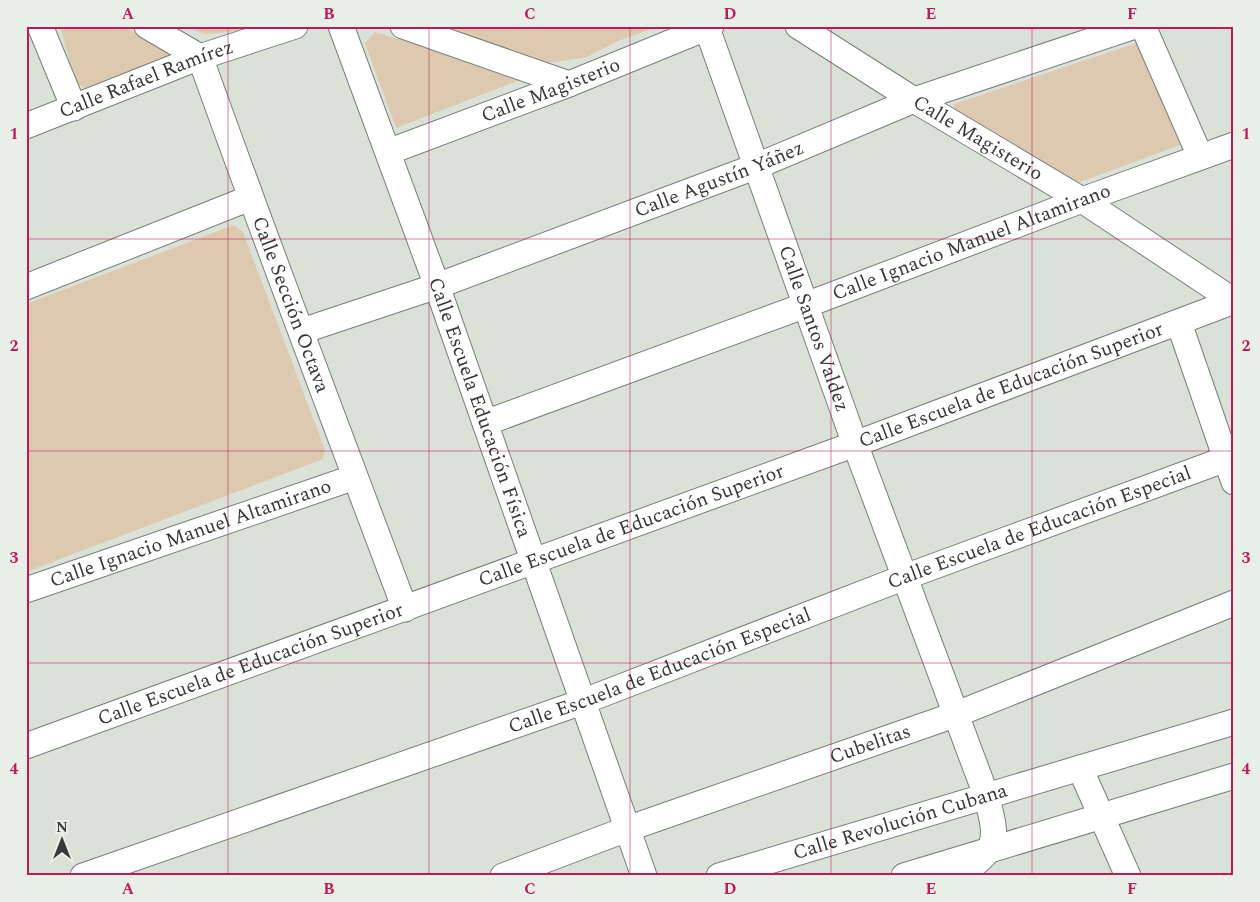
<svg xmlns="http://www.w3.org/2000/svg" width="1260" height="902" font-family="Spectral,serif">
	<style>
		.green { fill: #dcc9af }
		.lines { fill: none; stroke-linecap: round; stroke-linejoin: round }
		.minor-casing { stroke: #787f77; stroke-width: 27 }
		.minor { stroke: #fff; stroke-width: 25 }
		.grid { fill: none; stroke: #c2185b; stroke-width: 1; stroke-opacity: 0.55 }
		.labels { text-anchor: middle; dominant-baseline: central; stroke-width: 4; stroke-linejoin: round; paint-order: stroke }
		.street-label { font-size: 20px; fill: #363935; stroke: #e7efe6 }
		.neatline { fill: none; stroke: #c2185b; stroke-width: 2 }
		.grid-label { font-size: 16px; text-anchor: middle; font-weight: bold; fill: #c2185b }
	</style>
	<rect width="100%" height="100%" fill="#dae2d8"/>
	<path class="green" d="M60,26h62l54,27 -92,35 -8,-6z
		M182,26h65l-6,5 -36,3z
		M447,26h212l-41,15 -31,16 -39,6 -27,-6z
		M375,32l150,46 -129,50 -31,-85z
		M1143,41l40,103 -111,41 -118,-72v-9z
		M234,225l9,7 82,218 -2,9 -297,113v-268z"/>
	<g class="lines">
		<defs>
			<g id="minor">
				<path d="M40,26l34,82"/>
				<path id="s1" d="M147,26l53,31c66,185 136,368 205,552"/>
				<path id="s2" d="M341,26l96,260 207,590"/>
				<path d="M403,26l166,58"/>
				<path id="s3" d="M798,26l116,74 168,100 152,101"/>
				<path d="M1143,26l57,130"/>
				<path id="s4" d="M707,28l148,416 131,351c4,17 14,42 1,57 -7,9 -18,16 -27,24"/>
				<path id="s5" d="M26,126l174,-69 95,-31"/>
				<path id="s6" d="M388,152l181,-68 142,-58"/>
				<path d="M26,287l224,-89"/>
				<path d="M1179,323l55,159"/>
				<path id="s7" d="M302,331l135,-45 320,-120 157,-66 221,-74"/>
				<path id="s8" d="M485,423l321,-118 276,-105 152,-55"/>
				<path id="s9" d="M26,590l329,-113"/>
				<path id="s10" d="M26,746l829,-302 379,-143"/>
				<path d="M1080,768l48,108"/>
				<path id="s11" d="M83,876l499,-174 323,-125 329,-121"/>
				<path id="s12" d="M503,876l124,-47 330,-115 277,-111"/>
				<path id="s13" d="M719,876l515,-154"/>
				<path d="M904,876l330,-100"/>
			</g>
		</defs>
		<use href="#minor" class="minor-casing"/>
		<use href="#minor" class="minor"/>
	</g>
	<path class="grid" d="M228,26v850M429,26v850M630,26v850M831,26v850M1032,26v850M26,239h1208M26,451h1208M26,663h1208"/>
	<g class="labels">
		<g class="street-label">
			<text stroke="none"><textPath href="#s5" startOffset="129">Calle Rafael Ramírez</textPath></text>
			<text stroke="none"><textPath href="#s6" startOffset="174">Calle Magisterio</textPath></text>
			<text stroke="none"><textPath href="#s3" startOffset="212">Calle Magisterio</textPath></text>
			<text stroke="none"><textPath href="#s7" startOffset="444">Calle Agustín Yáñez</textPath></text>
			<text stroke="none"><textPath href="#s8" startOffset="519">Calle Ignacio Manuel Altamirano</textPath></text>
			<text stroke="none"><textPath href="#s1" startOffset="325">Calle Sección Octava</textPath></text>
			<text stroke="none"><textPath href="#s4" startOffset="319">Calle Santos Valdez</textPath></text>
			<text stroke="none"><textPath href="#s10" startOffset="1049">Calle Escuela de Educación Superior</textPath></text>
			<text stroke="none"><textPath href="#s2" startOffset="406">Calle Escuela Educación Física</textPath></text>
			<text stroke="none"><textPath href="#s10" startOffset="644">Calle Escuela de Educación Superior</textPath></text>
			<text stroke="none"><textPath href="#s11" startOffset="1018">Calle Escuela de Educación Especial</textPath></text>
			<text stroke="none"><textPath href="#s9" startOffset="174">Calle Ignacio Manuel Altamirano</textPath></text>
			<text stroke="none"><textPath href="#s10" startOffset="239">Calle Escuela de Educación Superior</textPath></text>
			<text stroke="none"><textPath href="#s11" startOffset="612">Calle Escuela de Educación Especial</textPath></text>
			<text stroke="none"><textPath href="#s12" startOffset="390">Cubelitas</textPath></text>
			<text stroke="none"><textPath href="#s13" startOffset="189">Calle Revolución Cubana</textPath></text>
		</g>
	</g>
	<rect width="1260" height="902" fill="none" stroke="#e7efe6" stroke-width="55"/>
	<g transform="translate(62 840)" stroke="#e7efe6" stroke-width="4" paint-order="stroke">
	<path d="M0-4L9 19L0 12L-9 19Z" fill="#363935"/>
	<text y="-8" font-size="14" font-weight="bold" text-anchor="middle" fill="#363935">N</text>
	</g>
	<rect x="28" y="28" width="1204" height="846" class="neatline"/>
	<g class="grid-label">
		<text x="128" y="19">A</text>
		<text x="329" y="19">B</text>
		<text x="530" y="19">C</text>
		<text x="730" y="19">D</text>
		<text x="931" y="19">E</text>
		<text x="1132" y="19">F</text>
		<text x="14" y="139">1</text>
		<text x="1246" y="139">1</text>
		<text x="14" y="351">2</text>
		<text x="1246" y="351">2</text>
		<text x="14" y="563">3</text>
		<text x="1246" y="563">3</text>
		<text x="14" y="774">4</text>
		<text x="1246" y="774">4</text>
		<text x="128" y="894">A</text>
		<text x="329" y="894">B</text>
		<text x="530" y="894">C</text>
		<text x="730" y="894">D</text>
		<text x="931" y="894">E</text>
		<text x="1132" y="894">F</text>
	</g>
</svg>
